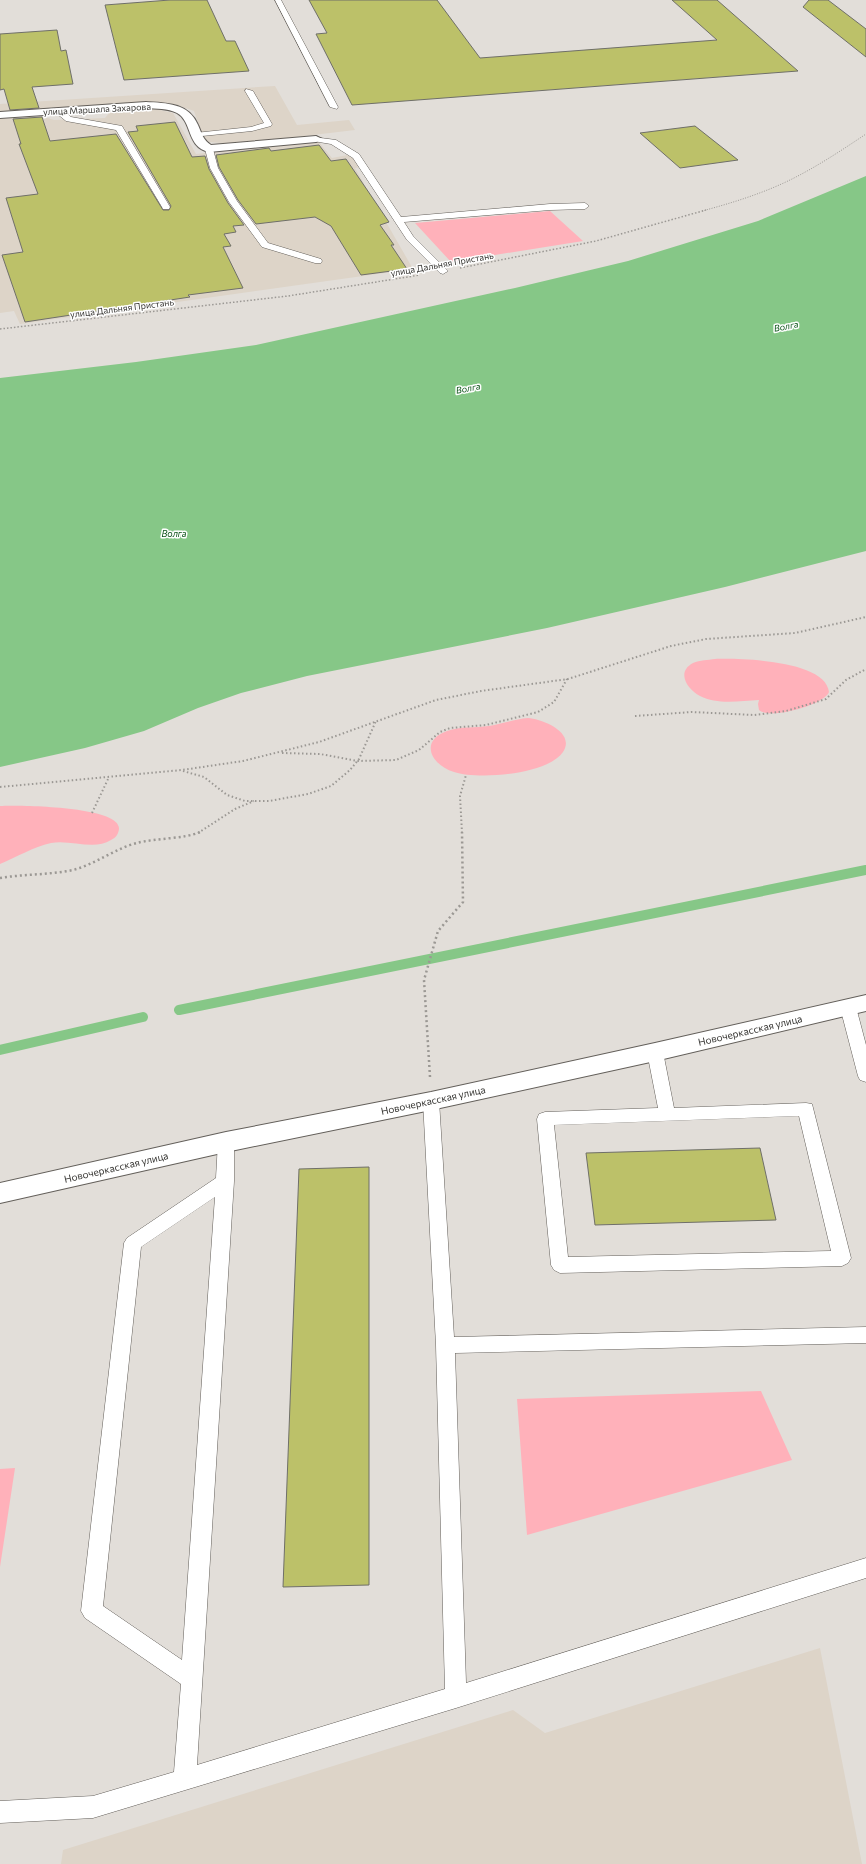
<svg xmlns="http://www.w3.org/2000/svg" width="866" height="1864" font-family="Commissioner,sans-serif">
	<style>
		.built { fill: #ddd4c8 }
		.green { fill: #ffb1ba }
		.water { fill: #86c787 }
		.lines { fill: none; stroke-linecap: round; stroke-linejoin: round }
		.stream { stroke: #86c787; stroke-width: 10 }
		.building { fill: #bcc169; stroke: #6f6f69 }
		.lane-casing { stroke: #635f5a; stroke-width: 1 }
		.street-casing { stroke: #635f5a; stroke-width: 2 }
		.path-far3 { stroke: #9b9894; stroke-width: 1; stroke-dasharray: 1 1.5; stroke-linecap: butt }
		.path-far2 { stroke: #9b9894; stroke-width: 1.5; stroke-dasharray: 1.5 2; stroke-linecap: butt }
		.path-far1 { stroke: #9b9894; stroke-width: 2; stroke-dasharray: 1.5 2.5; stroke-linecap: butt }
		.path { stroke: #9b9894; stroke-width: 2.5; stroke-dasharray: 2 3; stroke-linecap: butt }
		.lane { fill: #fff; fill-rule: evenodd }
		.street { fill: #fff; fill-rule: evenodd }
		.labels { text-anchor: middle; dominant-baseline: central; stroke-width: 3; stroke-linejoin: round; paint-order: stroke }
		.far-street-label { font-size: 9px; fill: #373633; stroke: #fff }
		.far-water-label { font-size: 9px; font-style: italic; fill: #064f12; stroke: #fff }
		.street-label { font-size: 10px; fill: #373633; stroke: #fff }
	</style>
	<rect width="100%" height="100%" fill="#e2ded9"/>
	<path class="built" d="M275,86l22,39 52,-5 6,10 -110,13h-24l-12,-1 -6,-5 -9,-26 -20,-7 -18,-1 -156,10v-9z
		M151,108l22,5 23,41 122,-13 14,17 26,-5 9,13 -12,2 58,101 -393,55 -6,-13 -14,2v-194l41,-3 13,4 51,-2 6,-7z
		M820,1648l42,216h-801l2,-14 450,-140 32,23z"/>
	<path class="green" d="M550,211l33,30 -132,21 -36,-39z
		M715,659c24,-1 111,1 114,33 -5,13 -59,28 -70,18l-1,-6 1,-4c-19,1 -42,5 -59,-4 -13,-7 -24,-24 -7,-33 7,-3 15,-3 22,-4z
		M528,718c14,1 48,14 35,34 -16,23 -85,28 -109,20 -23,-7 -35,-31 -7,-41 14,-5 28,-3 42,-5 13,-2 26,-7 39,-8z
		M0,806c17,-1 118,0 119,22 0,5 -3,10 -8,12 -17,11 -41,-1 -60,3 -18,4 -34,14 -51,21z
		M761,1391l31,69 -265,75 -10,-136z
		M15,1468l-15,99v-98z"/>
	<path class="water" d="M866,176v375l-141,36 -178,41 -240,48 -66,17 -43,15 -54,23 -59,17 -85,19v-389l136,-16 120,-17 259,-57 113,-27 130,-40z"/>
	<g class="lines">
		<path class="stream" d="M179,1010l687,-140
			M0,1050l143,-33"/>
	</g>
	<path class="building" d="M170,0h37l19,41h9l14,30 -125,9 -19,-75z
		M309,0h128l43,58 237,-18 -45,-40h45l81,71 -446,34 -36,-71 11,-1z
		M809,0h19l38,29v28l-63,-50z
		M57,30l4,21 5,-1 7,34 -41,3 7,21 -29,2 -6,-21 -4,1v-56z
		M42,117l8,24 66,-7 47,76h6l2,-4 -43,-74 10,-1 -2,-5 39,-4 17,35 13,-1 4,13 19,34 16,22 -11,1 3,6 -12,2 7,12 -8,1 20,41 -55,7 2,2 -165,25 -23,-67 21,-3 -17,-54 32,-4 -19,-50h2l-8,-25z
		M695,126l43,34 -58,8 -40,-35z
		M319,145l12,16 15,-2 43,63 -9,3 14,20h-3l16,24 -46,6 -30,-49 -16,-9 -59,7 -18,-24 -19,-33 -3,-12 53,-7 2,3z
		M760,1148l16,72 -181,5 -9,-72z
		M369,1167v418l-86,2 16,-418z"/>
	<g class="lines">
		<defs>
			<path id="lane" d="M275,0h6l57,107 -1,2 -7,-2z
				M246,89l7,2 19,33 -1,2 -19,5 -60,6v-4h3l56,-6 13,-4 -19,-32z
				M56,109h6l9,8 51,9 48,81 -1,2h-6l-1,-2 -46,-77 -50,-9 -10,-8z
				M313,137l23,3 23,14 42,63 149,-13 35,-1 4,3 -4,3 -35,1 -146,12 9,14 35,35 -5,3 -3,-1 -33,-33 -54,-82 -22,-14 -18,-3z
				M206,147h3l4,2 5,19 19,33 31,42 53,16 1,2 -1,2h-6l-53,-16 -33,-45 -19,-34 -5,-19z
				M848,1001l6,2 2,4 10,38v37l-6,-2 -2,-4 -18,-69 2,-4z
				M655,1046l6,2 2,4 11,56 132,-5 6,1 39,154 -3,5 -6,3 -282,7 -6,-3 -3,-5 -14,-146 2,-5 6,-2 113,-4 -11,-56 2,-4zM799,1116l32,135 -263,6 -14,-132z
				M431,1095l6,1 2,5 15,236 412,-10v16l-411,10 11,330 400,-125v20l-410,130 -363,110 -93,5v-22l93,-5 81,-24 7,-88 -96,-66 -4,-7 43,-368 3,-5 89,-60 2,-36 2,-5 6,-2 6,2 2,5v39l-37,584 248,-76 -9,-344 -13,-244 2,-5zM215,1197l-33,463 -79,-54 38,-359z"/>
			<path id="street" d="M146,102c20,1 43,1 52,23 4,9 5,15 13,20l105,-9 6,3 -6,3 -107,10c-23,-5 -16,-30 -32,-39 -9,-5 -21,-4 -31,-5l-146,10v-6z
				M866,995v16l-211,50 -224,49 -205,42 -226,51v-20l226,-51 205,-40 224,-49z"/>
		</defs>
		<use href="#lane" class="lane-casing"/>
		<use href="#street" class="street-casing"/>
		<path class="path-far3" d="M702,211c30,-8 62,-18 90,-32 26,-13 50,-29 74,-45"/>
		<path class="path-far2" d="M460,268l136,-27 110,-31
			M0,329l288,-33 132,-21"/>
		<path class="path-far1" d="M635,716l57,-4 62,3 32,-4 40,-12 20,-19 20,-11
			M282,753l38,1 38,7 38,-1 23,-10 21,-18 10,-4 36,-3 52,-13 16,-10 13,-23
			M183,771l21,6 23,18 18,6h24l39,-7 23,-8 19,-16 9,-11 17,-38
			M0,787l182,-17 61,-9 76,-19 117,-42 45,-9 87,-12 103,-33 35,-7 89,-6 71,-16
			M92,813l17,-36
			M198,833l37,-24 19,-8
			M462,833l-2,-37 6,-21"/>
		<path class="path" d="M0,878c24,-4 49,-3 73,-8 23,-6 43,-22 64,-27 18,-5 48,-4 63,-11
			M430,1077l-6,-97 14,-49 25,-29 -1,-70"/>
		<use href="#lane" class="lane"/>
		<use href="#street" class="street"/>
	</g>
	<g class="labels">
		<g class="far-street-label">
			<text transform="translate(97 109) rotate(-3)">улица Маршала Захарова</text>
			<text transform="translate(442 264) rotate(-10)">улица Дальняя Пристань</text>
			<text transform="translate(122 308) rotate(-7)">улица Дальняя Пристань</text>
		</g>
		<g class="far-water-label">
			<text transform="translate(786 326) rotate(-11)">Волга</text>
			<text transform="translate(468 388) rotate(-11)">Волга</text>
			<text x="174" y="533">Волга</text>
		</g>
		<g class="street-label">
			<text transform="translate(750 1030) rotate(-13)">Новочеркасская улица</text>
			<text transform="translate(433 1100) rotate(-12)">Новочеркасская улица</text>
			<text transform="translate(116 1167) rotate(-13)">Новочеркасская улица</text>
		</g>
	</g>
</svg>
